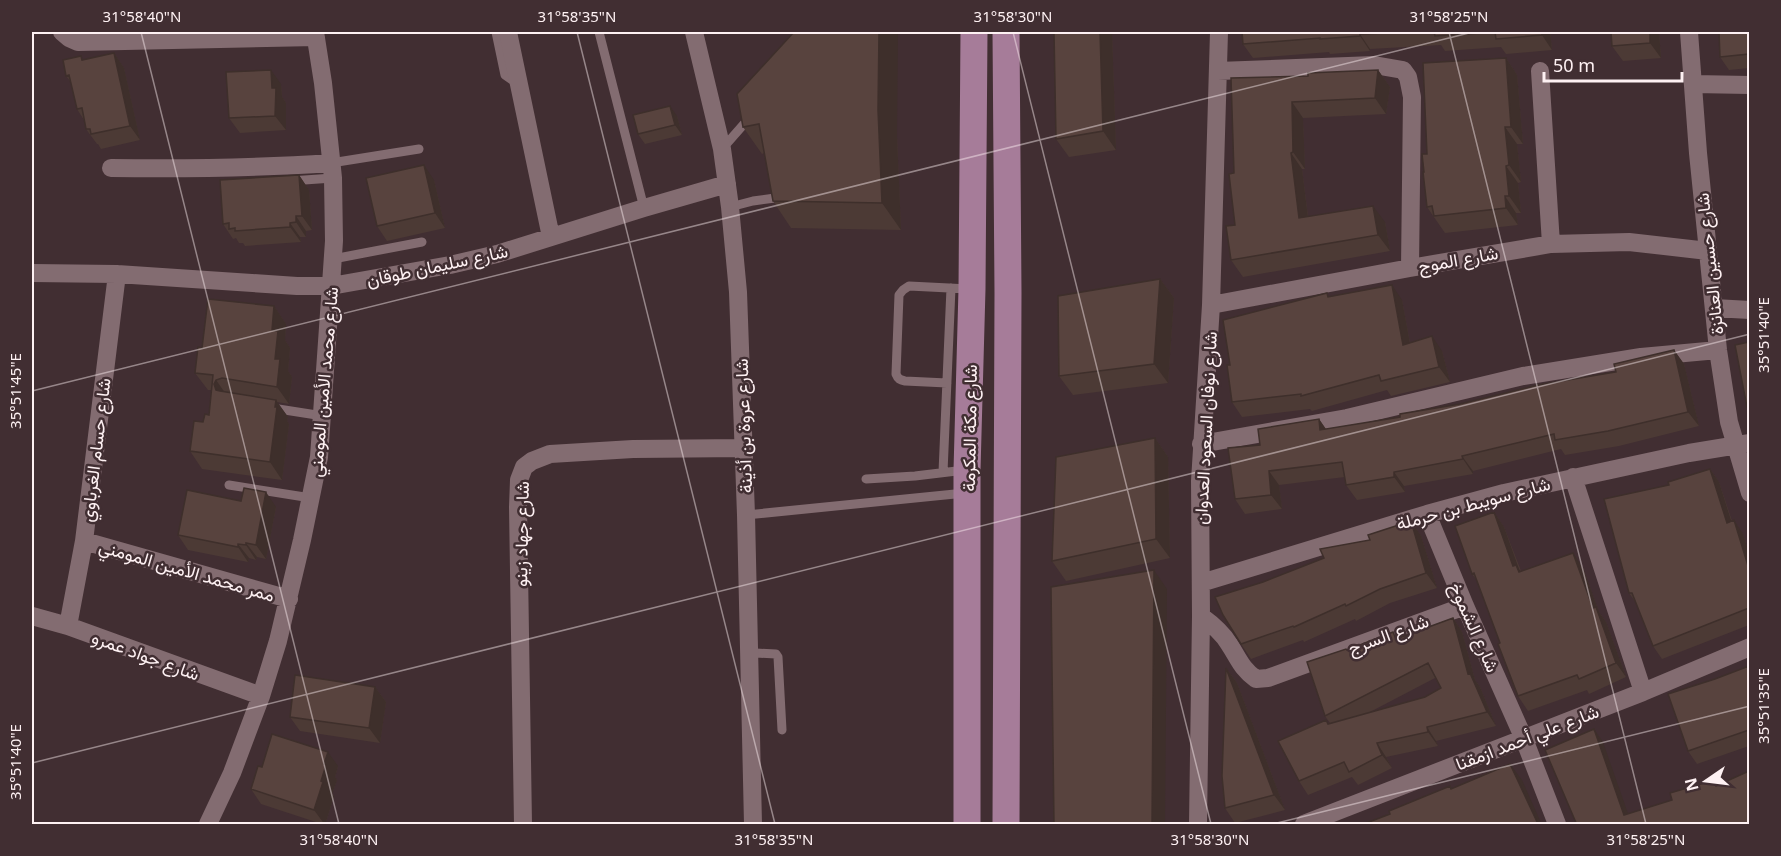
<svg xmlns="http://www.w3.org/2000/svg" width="1781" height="856" font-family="'Noto Sans',Vazirmatn,sans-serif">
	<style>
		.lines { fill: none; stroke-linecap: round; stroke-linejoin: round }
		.lane { stroke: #836c71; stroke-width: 9 }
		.street { stroke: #836c71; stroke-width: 18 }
		.primary { stroke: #a67c99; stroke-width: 27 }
		.wall { fill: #4c3a35; fill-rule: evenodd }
		.shaded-wall { fill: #3e2f2b }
		.building { fill: #58433e; stroke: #3e2f2b; stroke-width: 1.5 }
		.ticks { fill: none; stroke: #fef1f3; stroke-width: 1.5; stroke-opacity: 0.45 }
		.labels { text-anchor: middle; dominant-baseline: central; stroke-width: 5; stroke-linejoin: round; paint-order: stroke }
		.street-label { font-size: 18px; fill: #fef1f3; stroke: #412e32 }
		.neatline { fill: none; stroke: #fef1f3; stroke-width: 2 }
		.ticks-label { font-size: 15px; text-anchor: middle; fill: #fef1f3 }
	</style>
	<rect width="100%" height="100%" fill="#412e32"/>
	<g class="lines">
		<path class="lane" d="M496,32l9,43 13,9
			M599,32l45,176
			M722,149l29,-33
			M331,163l88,-14
			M290,181l43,-3
			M730,207l23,-6 22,-3
			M333,259l89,-17
			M947,383l-42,-2c-5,-1 -7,-2 -9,-7l3,-79 4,-5 6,-4 60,3
			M272,408l51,8
			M943,472l8,-184
			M866,479l49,-3 50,-6
			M229,485l82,13
			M746,515l219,-22
			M750,655l6,-2 20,1 2,3 4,73"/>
		<path class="street" d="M62,32l7,6 9,4 238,-5
			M508,32l43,205
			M694,32l28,117 8,58 8,85 8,223 7,309
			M1689,32l9,121 20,197 11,72 21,71
			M1218,71l156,-6 29,5 5,7 4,20 -2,171
			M1540,71l11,173
			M1693,84l57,1
			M111,168c74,1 147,0 220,-5
			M32,273l85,1 180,12h34l119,-21 47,-11 147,-46 83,-24
			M1211,305l199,-37 141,-24 78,-2 79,9
			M1714,308l36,2
			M1201,444l146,-26 176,-42 118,-19 77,-7
			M1573,477l70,215
			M1427,514l38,92 59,133 33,85
			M84,541l205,58
			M1201,583l226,-69 77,-21 185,-40 61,-10
			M32,616l36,10 193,70
			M1201,616c11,8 21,16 28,28 10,15 12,24 27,35l12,-1 197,-72
			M68,626l16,-85 33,-267
			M208,824l24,-51 29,-77 17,-55 24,-101 17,-83 15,-216 -1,-63 -10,-95 -8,-51
			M523,824l-5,-317 1,-27 5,-13 8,-6 18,-7 83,-5 111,-1
			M1198,824l3,-208 -1,-135 11,-176 8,-273
			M1304,824l339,-132 107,-45"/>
		<path class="primary" d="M1006,32l2,261 -2,531
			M967,824v-354l5,-181 2,-257"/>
	</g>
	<path class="wall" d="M794,32l103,105 4,93 -110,-2 -18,-27 -9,-48 -2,1 -19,-27z
		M1054,32h58l4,118 -47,7 -13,-18z
		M1242,32h308l2,18 -46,4 -5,-7 -56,4 -4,-6 -71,4v2l-40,3 -1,-2 -76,6 -10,-14z
		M1659,32l2,26 -38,3 -11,-15z
		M1749,32v36l-20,2 -9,-13z
		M114,53l10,15 16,72 -39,9 -3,-5h-1l-11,-15 -2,-9 -7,-11 -6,-27 -5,-6 18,-16z
		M1506,58l11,17 6,69h-6l4,38 -3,1 3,30h-5l2,12 -73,8 -18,-26 -3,-35 3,-18z
		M1378,70l12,17 -4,27 -83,4 2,51h-3l6,47 77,6 5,29 -147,26 -12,-17 4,-35 -1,-52 74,-97z
		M281,84l1,13 4,6v27l-46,3 -11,-15z
		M677,116l5,19 -37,9 -7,-10z
		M299,175l10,15 3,40 -6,1v6h-6l1,5 -56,4 -2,-3h-4l-3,-5 -3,1 -10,-15z
		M434,180l11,48 -58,13 -10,-15z
		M1160,279l14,19 -6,85 -95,12 -14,-19z
		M1330,297l72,3 8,43 32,8 8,31 -59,14 -4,-6 -75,21 -2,-2 -68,8 -10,-15 -2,-37z
		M274,306l12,18 -1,16 5,8 -2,23 4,6 -3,27 -12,-2 11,15 -1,4 2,3 -7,56 -80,-11 -12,-18 13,-29 6,-7 3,-25h-4l-13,-17 7,-25z
		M1674,350l10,14 15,62 -80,20 -54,9 -4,-6 -88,22v3l-69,12 1,6 -48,8 -11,-15 -1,-8 -66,8 3,24 -37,5 -10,-15 25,-54 59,-26 7,10 74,-12 216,-45z
		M1155,438l13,19 2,101 -104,23 -14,-20z
		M1710,469l9,13 13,39 11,13 6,19v72l-87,34 -9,-13 -16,-42 -8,-11 40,-108z
		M241,501l35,6 -10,52 -9,-2 -1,3 -7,-2 -1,4 -60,-12 -10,-15z
		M1494,512l10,15 17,44 62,-3 16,44 7,10 20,55 -37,17 -2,-4 -59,21 -10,-15 -18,-53 -24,-64 -4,-5z
		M1411,521l10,15 16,52 -47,15 -34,18 -1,-2 -51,23 -1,-2 -52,19 -10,-15 22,-62 107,-42z
		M1453,618l9,14 13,48 5,7 16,39 -60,15 2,5 -52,11 6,11 -34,17 -6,-8 -44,18 -9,-14 30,-57 1,-1 -5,-7 22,-66 50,-12zM1435,678l6,10 -16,9 -57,16z
		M1749,666v80l-52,18 -9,-13 27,-72z
		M1226,668l11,15 48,127 -50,13 -10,-15z
		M375,687l11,15 -6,41 -80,-12 -10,-14z
		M338,766l-3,11 2,3 -5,14 2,2 -9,29 -64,-21 -10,-15 11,-22z"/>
	<path class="shaded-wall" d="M879,32h19l-1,105 4,93 -19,-27 -4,-93z
		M1100,32h12l4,118 -13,-19z
		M1541,32h9l2,18 -10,-15z
		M1650,32h9l2,26 -11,-15z
		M1360,34l10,15v2l-10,-15z
		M114,53l10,15 16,72 -10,-14z
		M1506,58l11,17 6,69 -12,-17z
		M271,70l10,14 1,13 4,6v27l-11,-14z
		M1378,70l12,17 -4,27 -11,-16z
		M1292,102l11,16 2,51 -12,-17z
		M670,106l7,10 5,19 -7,-10z
		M1505,127l12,17 4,38 -12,-17z
		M1291,153l11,16 8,65 -11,-16z
		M424,165l10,15 11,48 -10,-15z
		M1506,166l12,17 3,30 -12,-17z
		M299,175l10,15 3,40 -10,-14z
		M1505,196l11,17 2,12 -12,-17z
		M1373,206l12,16 5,29 -12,-16z
		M296,216l10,15v6l-10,-15z
		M290,223l10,14 1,5 -11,-15z
		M1160,279l14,19 -6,85 -14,-19z
		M1392,285l10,15 11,60 -10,-15z
		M274,306l12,18 -1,16 5,8 -2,23 4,6 -3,27 -12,-17 -5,-57z
		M1432,336l10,15 8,31 -11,-15z
		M1674,350l10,14 15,62 -11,-14z
		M216,380l12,17 -12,-7 -2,-6z
		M276,400l12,17 -1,4 2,3 -7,56 -12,-18z
		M1319,419l10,15 -9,-4z
		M1155,438l13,19 2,101 -14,-19z
		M1462,456l11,15v3l-10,-15z
		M1710,469l9,13 17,54 -9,-13z
		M1269,471l10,14 3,24 -11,-14z
		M1394,472l10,14 1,6 -11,-15z
		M266,492l10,15 -10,52 -10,-14z
		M1494,512l10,15 15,42 7,10 -13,-13z
		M1734,520l9,14 6,19v16z
		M1411,521l10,15 16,52 -11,-15z
		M246,543l11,14 -1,3 -10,-15z
		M238,544l11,14 -1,4 -10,-15z
		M1573,553l10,15 16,44 7,10 20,55 -10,-14 -23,-55z
		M1154,570l13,19 -2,236h-13z
		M1453,618l9,14 13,48 5,7 16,39 -9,-14 -19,-38z
		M1226,668l11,15 48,127 -11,-15z
		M375,687l11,15 -6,41 -11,-15z
		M1427,727l9,14 2,5 -10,-14z
		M1594,729l9,13 29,83 -8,-10z
		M1377,743l9,14 6,11 -10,-13z
		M328,752l10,14 -3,11 2,3 -5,14 2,2 -9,29 -11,-15 10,-46z
		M1510,764l12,16 20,45 -4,-1z"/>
	<path class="building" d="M794,32h85l-1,78 4,93 -109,-2 -14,-77 -16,3 -6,-33z
		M1054,32h46l3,99 -47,8z
		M1242,32h166l-48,2v2l-40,3v-1l-77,6z
		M1434,32h107l1,3 -46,4 -1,-7 -60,4z
		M1611,32h39v11l-38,3z
		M1719,32h30v22l-29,3z
		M114,53l16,73 -39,8 -1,-5h-4l-4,-21 -5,1 -8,-34 -3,1 -3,-16 18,-4 1,4z
		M1506,58l5,69h-6l4,38 -3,1 3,30h-4l1,12 -72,8 -2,-10 -5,1 -4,-35h1l-2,-18h5l-4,-91z
		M271,70l1,18h4l-1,28 -46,2 -3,-46z
		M1378,70l-3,28 -83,4 1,50 -2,1 8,65 74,-12 5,29 -147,25 -5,-34 9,-1 -6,-51 5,-1 -3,-95 77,-2v-3z
		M670,106l5,19 -37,9 -5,-19z
		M424,165l11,48 -58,13 -11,-48z
		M299,175l3,41h-6v6l-6,1v4l-55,4v-3l-6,1v-6l-6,1 -3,-44z
		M1160,279l-6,85 -95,12 -1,-80z
		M1392,285l11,60 29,-9 7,31 -58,14 -2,-6 -78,21v-2l-69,8 -5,-37h3l-7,-45 104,-27 1,4z
		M208,299l66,7 -2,24 6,1 -3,28h5l-3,28 -55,-9 -6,2 -2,4 2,6 4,1 56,9 -1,7h2l-7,55 -80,-11 4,-30 9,1 2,-8 4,1 4,-40 -18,-2 3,-26 4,1z
		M1749,342v64l-2,1 -12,-62z
		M1674,350l14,62 -80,19 -53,9 -1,-6 -92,22 1,3 -69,13v5l-48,8 -4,-23 -73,9 2,24 -36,4 -7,-51 32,-3 -2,-16 61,-10 1,11 80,-13v-3l60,-10 78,-19 78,-13 -2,-8z
		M1155,438l1,101 -104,22 4,-104z
		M1710,469l17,54 7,-3 15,49v39l-96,38 -21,-53h-3l-25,-94 65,-14 -1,-3z
		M244,488l22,4 -10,53 -10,-2v2l-8,-1v3l-60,-12 9,-45 54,11z
		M1494,512l19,54 3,-1 3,7 54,-19 20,55 3,-1 20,56 -37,16 -2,-4 -59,21 -20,-52 2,-1 -26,-70 -2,1 -17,-48z
		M1411,521l15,52 -46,16 -34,17 -1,-2 -51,23 -1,-1 -52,18 -18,-29 -8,-18 48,-15 61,-24 -4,-9 50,-9 -2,-5z
		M1154,570l-2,255h-98l-3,-238z
		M1453,618l15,56 2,-1 17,39 -60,15 1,5 -51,11 5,12 -33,17 -5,-10 -45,19 -21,-40 48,-21 2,4 97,-27 16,-9 -13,-25 -103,53 -18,-54 39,-13 1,1 46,-18 3,7z
		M1749,666v64l-61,21 -20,-57 47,-15z
		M1226,668l48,127 -49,13 -3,-32z
		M295,675l80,12 -6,41 -79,-11z
		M1594,729l30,86 48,-15 -2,-7 44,-13 2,6 33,-15v54h-172l-32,-75z
		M272,734l56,18 -4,12 2,1 -5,16 2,1 -9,28 -63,-21 7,-23 4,1z
		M1510,764l28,60 -1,1h-176l29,-11 -1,-3 61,-25 1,3z"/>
	<path class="ticks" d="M141,32l198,792M577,32l198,792M1013,32l198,792M1449,32l197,792M32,391l1441,-359M32,763l1718,-429M1273,824l477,-118"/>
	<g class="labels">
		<g class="street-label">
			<text transform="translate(1458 259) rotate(-10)">شارع الموج</text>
			<text transform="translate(1709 264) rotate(-96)">شارع حسين العنانزة</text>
			<text transform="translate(437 265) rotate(-12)">شارع سليمان طوقان</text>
			<text transform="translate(323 382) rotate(-85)">شارع محمد الأمين المومني</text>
			<text transform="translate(743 426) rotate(-92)">شارع عروة بن أذينة</text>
			<text transform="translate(969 428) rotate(-89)">شارع مكة المكرمة</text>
			<text transform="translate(1205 428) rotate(-87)">شارع نوفان السعود العدوان</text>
			<text transform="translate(95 450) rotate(-83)">شارع حسام الغرباوي</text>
			<text transform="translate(1473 503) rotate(-15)">شارع سويبط بن حرملة</text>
			<text transform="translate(521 534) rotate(-89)">شارع جهاد زينو</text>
			<text transform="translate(187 570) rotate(16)">ممر محمد الأمين المومني</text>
			<text transform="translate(1475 627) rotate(66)">شارع الشموخ</text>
			<text transform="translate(1388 634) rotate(-20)">شارع السرج</text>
			<text transform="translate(146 655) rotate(20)">شارع جواد عمرو</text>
			<text transform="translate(1527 737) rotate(-21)">شارع علي أحمد ازمقنا</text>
		</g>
	</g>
	<rect width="1781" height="856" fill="none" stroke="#412e32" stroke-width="66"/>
	<g transform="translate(1706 781) rotate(256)" stroke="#412e32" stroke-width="4.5" paint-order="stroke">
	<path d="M0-4.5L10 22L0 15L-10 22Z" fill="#fef1f3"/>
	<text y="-9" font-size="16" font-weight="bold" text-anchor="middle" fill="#fef1f3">N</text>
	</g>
	<path d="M1544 72v9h138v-9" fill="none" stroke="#fef1f3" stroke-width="3"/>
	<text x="1553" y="72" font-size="18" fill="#fef1f3" stroke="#412e32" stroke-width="4.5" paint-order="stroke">50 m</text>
	<rect x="33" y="33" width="1715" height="790" class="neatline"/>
	<g class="ticks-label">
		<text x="142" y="22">31°58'40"N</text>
		<text x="577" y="22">31°58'35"N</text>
		<text x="1013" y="22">31°58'30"N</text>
		<text x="1449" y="22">31°58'25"N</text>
		<text transform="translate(1764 335) rotate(-90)" y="5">35°51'40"E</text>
		<text transform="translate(16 391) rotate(-90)" y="5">35°51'45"E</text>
		<text transform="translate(1764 706) rotate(-90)" y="5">35°51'35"E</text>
		<text transform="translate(16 762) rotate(-90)" y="5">35°51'40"E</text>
		<text x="339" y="845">31°58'40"N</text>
		<text x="774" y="845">31°58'35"N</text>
		<text x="1210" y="845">31°58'30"N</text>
		<text x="1646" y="845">31°58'25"N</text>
	</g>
</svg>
